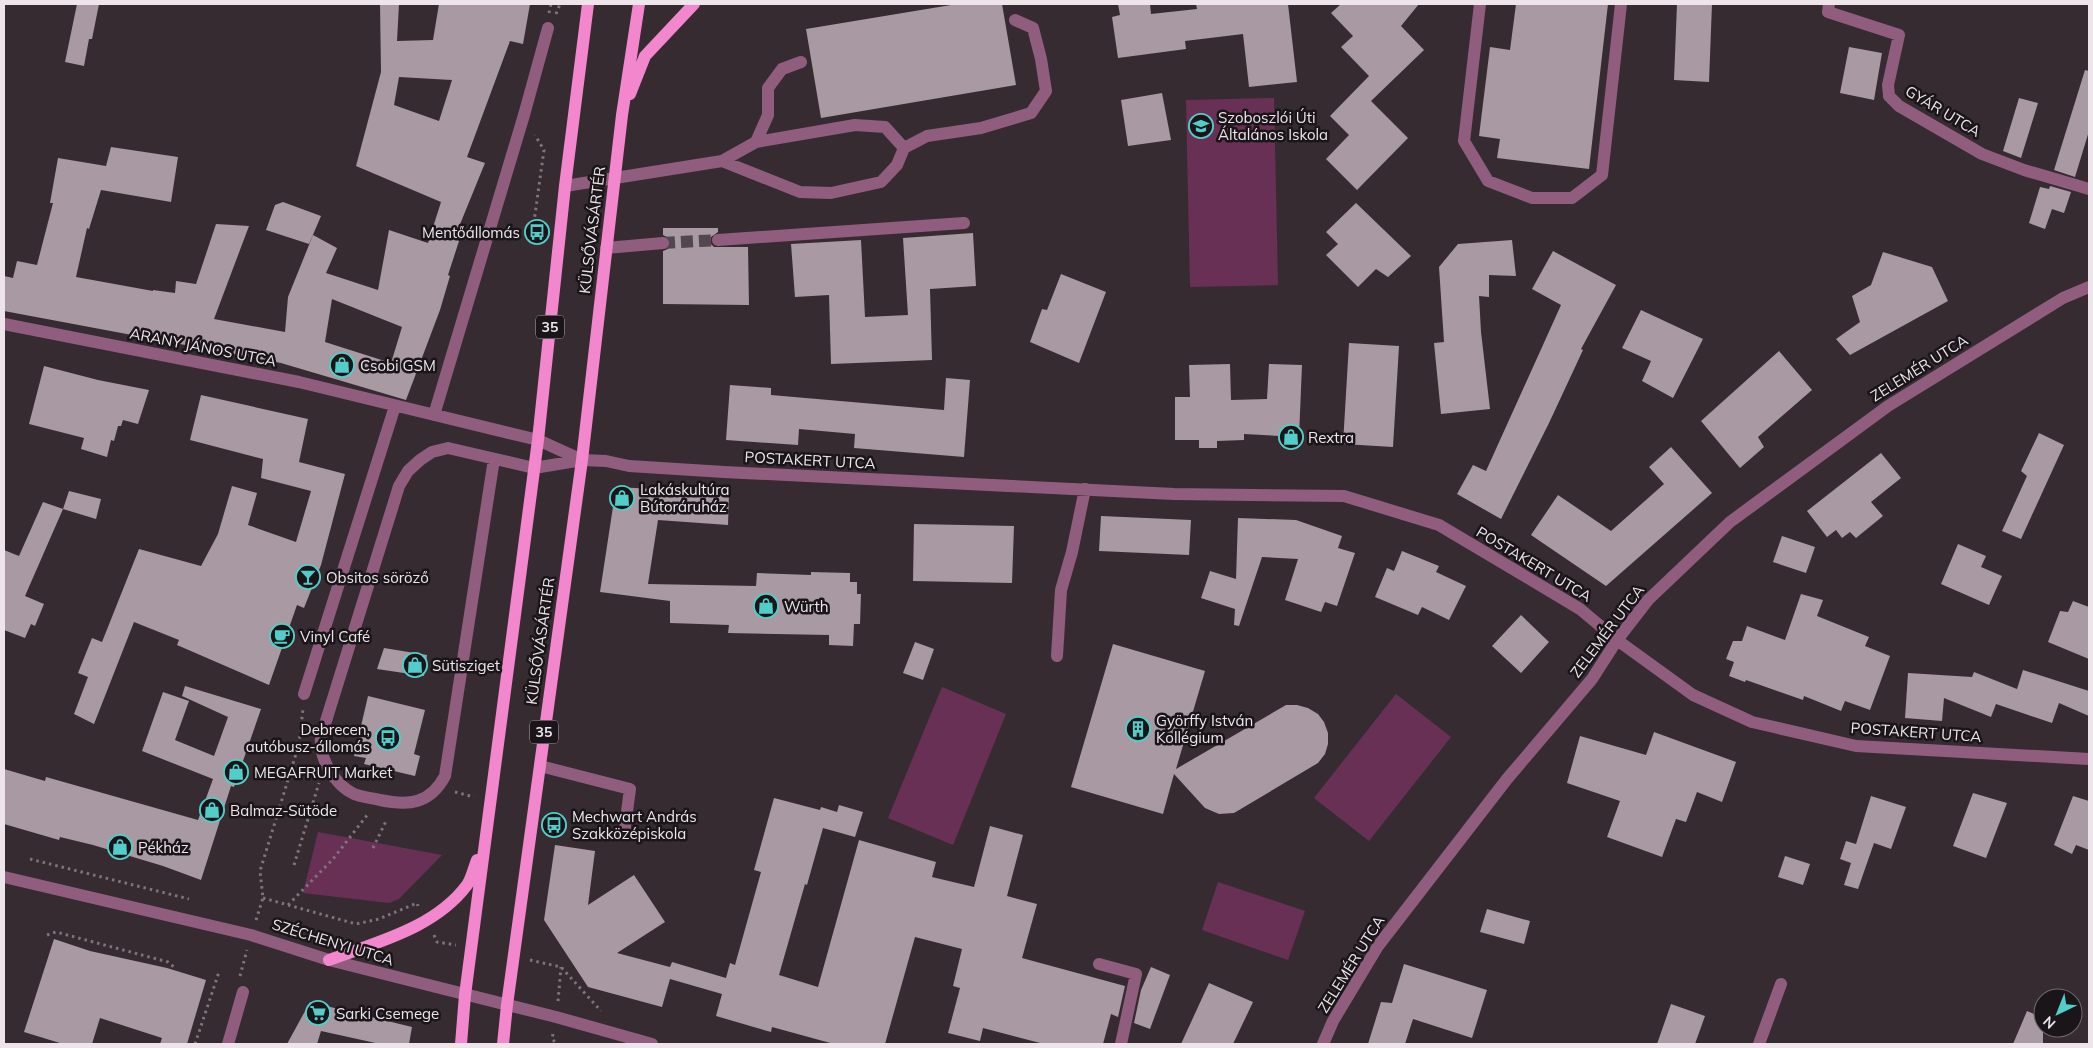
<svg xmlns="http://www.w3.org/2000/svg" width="2093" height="1048" font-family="Mulish,sans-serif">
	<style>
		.green { fill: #693056 }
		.building { fill: #a899a2; fill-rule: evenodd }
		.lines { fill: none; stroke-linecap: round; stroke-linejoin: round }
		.minor-tunnel { stroke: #52474e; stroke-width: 12; stroke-dasharray: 12 6; stroke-linecap: butt }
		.path { stroke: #7f747a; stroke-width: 3; stroke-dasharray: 2.5 4; stroke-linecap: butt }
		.minor { stroke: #915d7e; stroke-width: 12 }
		.major { stroke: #f287cd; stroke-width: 12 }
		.labels { text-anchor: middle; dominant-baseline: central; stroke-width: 5; stroke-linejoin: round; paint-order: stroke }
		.shield { fill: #1a1518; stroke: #aea7ab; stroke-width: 1 }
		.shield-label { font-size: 14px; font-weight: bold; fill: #ede5ea }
		.street-label { font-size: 15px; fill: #ede5ea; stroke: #1a1518 }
		.poi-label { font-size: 15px; fill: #ede5ea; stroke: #1a1518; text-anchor: start }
	</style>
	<rect width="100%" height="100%" fill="#372b32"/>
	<path class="green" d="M1274,98l4,187 -88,2 -4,-187z
		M942,687l64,27 -53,131 -65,-27z
		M1396,694l55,43 -82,104 -55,-43z
		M318,832l124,23 -43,44 -10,4 -86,-10z
		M1218,882l87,29 -17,49 -86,-30z"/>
	<path class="building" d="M77,4h22l-7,35h-3l-5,27 -19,-4z
		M380,4h19l-2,37 36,-1 6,-36h91l-7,40 -13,-3 -43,116 18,6 -31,76 5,2 -11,34 2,1 -10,34 -34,90 -125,-37 -277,-52v-35l9,2 4,-17 20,4 16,-62h-3l8,-45 48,8 5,-19 67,10 -7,45 -70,-12 -12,39 -2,-1 -11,49 77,14v-1l22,3 1,-12 20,3 20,-60 33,2 -35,93 71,13 3,-35 25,-62 24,13 -11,25 52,17 11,-60 39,13 13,-41 -85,-36 25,-94zM399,77l53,3 -13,41 -45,-16zM332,299l70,28 -11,36 -66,-21z
		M957,4h45l14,81 -195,33 -15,-89z
		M1118,4h32l1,10 46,-5 -1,-5h92l9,78 -48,5 -6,-53 -58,7 1,8 -68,9 -6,-41 8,-2z
		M1341,4h78l-18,22 23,24 -53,51 37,37 -51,52 -31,-31 23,-24 -19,-19 39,-40 -28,-29 12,-11 -22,-23z
		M1516,4h92l-19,165 -92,-11 3,-19 -21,-3 11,-89 20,3z
		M1677,4h35l-3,78 -35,-2z
		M1849,47l33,6 -8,47 -34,-7z
		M2085,70l4,1v60l-14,46 -21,-7z
		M1162,93l9,47 -43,6 -7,-46z
		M2019,98l19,5 -17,55 -18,-7z
		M2050,186l21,6 -7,21 -12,-4 -7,20 -16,-6 11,-36 9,2z
		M283,202l38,14 -12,28 -43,-14 9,-25z
		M1356,203l55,53 -23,21 -12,-8 -18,18 -32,-32 12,-11 -12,-12z
		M663,228h55v4l-7,5v7l3,3h34l1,58 -86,-1v-53l5,-2 3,-6 -2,-5 -6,-3z
		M973,233l3,53 -46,3 2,71 -101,4 -2,-69 -34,2 -4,-53 70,-4 4,77 43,-2 -5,-77z
		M1512,240l4,36 -27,-1v22l-10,-1 2,36 9,77 -49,5 -7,-71 10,-1 -5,-75 19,-23z
		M1553,251l63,34 -35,64 2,1 -34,73 -48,96 -44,-25 16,-29 13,6 75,-166 -29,-16z
		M1883,252l49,15 16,34 -98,54 -14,-16 24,-17 -8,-26 19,-11z
		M1061,274l45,18 -27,71 -49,-21 12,-33 5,1z
		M1641,310l62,29 -30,59 -31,-17 9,-20 -29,-13z
		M1349,343l50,3 -6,101 -50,-3z
		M1779,351l33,39 -54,47 6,10 -24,21 -39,-47z
		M1230,364l1,36 36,-1 2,-35 33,1 -3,72 -55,-3v6l-27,1v7h-18v-8h-24v-43h15l-1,-32z
		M44,366l54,14 51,10 -11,34 -15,-4 -2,6h-3l-4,15 -3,-1 -4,17 -26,-8 3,-11 -55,-14z
		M946,378l24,2 -6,77 -110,-9 1,-14 -56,-5 -1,16 -72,-5 4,-55 41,3v7l173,15z
		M201,395l107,24 -9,43 46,12 -24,91 -17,43 -7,-3 -28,80 -92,-40 2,-5 -45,-18 -40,102 -20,-10 14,-37 -10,-4 14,-35 10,4 37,-93 62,17 17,-32 14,-48 25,7 -9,32 48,17 15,-51 -50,-13 2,-19 -73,-19z
		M2039,433l25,12 -43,94 -19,-8 25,-55 -6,-5z
		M1671,447l41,46 -106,93 -75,-51 27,-40 53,36 53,-47 -15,-17z
		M1881,453l20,25 -30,24 12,14 -27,22 -6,-6 -8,6 -6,-8 -9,7 -20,-26z
		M616,487l113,6 -1,32 -70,-5 -10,64 108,2 1,-13 54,2v-3l39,1v9h7v12h4l-1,30h-6l-1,22 -24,-1v-10l-101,-2 1,-8 -59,-2v-22l-70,-9z
		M69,491l32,8 -5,20 -33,-10z
		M43,502l20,7 -38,87 19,8 -9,22 -4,-2 -6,14 -21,-8v-80l15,6z
		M1101,516l90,4 -2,35 -90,-4z
		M1238,518l58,2 46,16 -4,12 17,5 -18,53 -12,-4 -4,10 -36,-12 13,-41 -36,-2 -23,69 -5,-1 1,-16 -34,-11 9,-27 26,8z
		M914,524l100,2 -2,57 -99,-2z
		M1782,536l33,11 -9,26 -33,-11z
		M1958,544l28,12 -5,11 21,9 -13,29 -48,-21z
		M1402,551l37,15 -3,6 30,14 -17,34 -27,-13 -4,8 -43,-18 12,-29 7,3z
		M1801,594l22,6 -6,16 52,21 -4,9 25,10 -20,54 -25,-9 -4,10 -37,-15 -1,4 -57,-20 -1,2 -16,-6 5,-14 -8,-3 7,-18h9l5,-15 38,14z
		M2073,601l16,6v52l-41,-17 12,-31 8,1z
		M1521,615l28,27 -28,31 -29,-27z
		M915,642l19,7 -11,31 -20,-7z
		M1113,644l92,27 -29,98 110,-64h11l11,3 10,6 6,8 4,11v11l-3,10 -7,9 -84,50 -15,1 -14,-6 -31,-34 -11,40 -92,-27z
		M384,648l43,7 -3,21 -47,-7z
		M2023,670l66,21v25l-30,-13 -7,20 -56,-19 -5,13 -47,-19 -2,23 -37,-3 3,-45 64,4 2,-5 43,17z
		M185,686l76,23 -27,78 -3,-1 -30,94 -38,-14 -70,-21 -33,-8 -1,3 -55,-16v-55l41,12 1,-4 152,43 15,-41 -71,-28 21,-59 26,9 -14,39 39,16 14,-39 -46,-21z
		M368,696l57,14 -11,44 6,2 -5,20 -51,-12 2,-6 -12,-2z
		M1654,732l82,30 -14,40 -25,-10 -11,30 -10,-3 -14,38 -55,-20 13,-36 -53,-18 13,-47 66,19z
		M1973,793l34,10 -21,55 -33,-12z
		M1871,796l35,11 -15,42 -17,-6 -16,46 -14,-4 7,-22 -11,-4 6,-18 10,3z
		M2073,796l16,5v49l-13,-5 -4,9 -18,-9z
		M774,798l46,12 1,-3 16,5 2,-7 24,7 -8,25 -32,-9 -16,57 -2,-1 -26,91 39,12 41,-147 77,22 -4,15 42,10 16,-61 33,9 -16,61 30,8 -15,54 103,28 -7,31 -7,-3 -8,30h-59l-61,-16 -3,13 -32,-8 12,-45 -7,-2 9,-37 -47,-12 -30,107h-51l-62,-17 -1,5 -55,-16 6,-22 -52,-15 -8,28 -74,-20 -44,-67 11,-75 40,6 -7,54 46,-30 31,47 -48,31 53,14 2,-5 54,16 4,-15 5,2 26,-93 -7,-2z
		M1785,856l25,8 -7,21 -25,-8z
		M1487,909l43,12 -6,23 -44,-12z
		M54,939l36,12 77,17 39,12 -19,64h-27l2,-6 -62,-20 -8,26h-29l-39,-12z
		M1404,964l83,26 -15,48 -59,-19 -8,25h-37l13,-42 11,1z
		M1151,967l19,8 -20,54 -16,-6 7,-33z
		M1209,983l44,19 -20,42h-52z
		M310,1002l102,25 -3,17h-29l-59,-13 -4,13h-30z
		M1671,1004l34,12 -10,28h-38z
		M2027,1011l16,7v26h-30z"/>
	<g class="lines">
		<path class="minor-tunnel" d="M663,243l55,-3"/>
		<path class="path" d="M549,13l2,-9
			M556,14l4,-10
			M532,236l12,-86 -9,-15
			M455,792l19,5
			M373,848l14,-29
			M30,859l159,40
			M294,865l25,-82
			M263,898l93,26 23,-5 38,-16 1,3
			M288,905l45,-46 35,-45
			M256,920l7,-22 -3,-27 39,-127 4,-35
			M47,935l9,-3 112,30 7,6
			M434,935l3,7 19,3
			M530,960l31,7 40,44
			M240,976l7,-26
			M558,1001l3,-34
			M553,1034l-1,5 5,5
			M195,1044l24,-72"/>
		<path class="minor" d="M1480,4l-16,137 24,40 44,17h40l30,-23 19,-171
			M1829,4l-1,8 71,23 -11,50 1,11 10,10 83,48 42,16 65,19
			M904,148l23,-12 54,-8 50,-15 15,-22 -5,-32 -8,-31 -18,-8
			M722,161l78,31 31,1 50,-11 16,-17 7,-17 -19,-21 -30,-2 -99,17
			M565,186l157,-25 34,-19 12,-27v-27l14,-19 19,-7
			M718,240l246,-17
			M606,248l57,-5
			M4,324l295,58 239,58 44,20 24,1 23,5 95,6 450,22 170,2 95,29 141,84 37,31 76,55 59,27 104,24 233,13
			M434,415l90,-300 24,-87
			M494,459l-49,317c-15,28 -36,30 -65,24 -8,-2 -19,-3 -26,-6 -20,-10 -35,-35 -33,-57l78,-251 9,-15 12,-11 12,-8 16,-4 86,20 48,-8
			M1057,656l4,-66 11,-38 13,-63
			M304,694l91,-288
			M540,766l90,23 -6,45
			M4,877l247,58 78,25 227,57 96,27
			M1099,964l37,10 -15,70
			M228,1044l15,-52
			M1323,1044l10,-23 45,-75 129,-167 85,-100 25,-39 31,-40 82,-78 158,-116 175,-108 26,-11
			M1759,1044l22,-60"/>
		<path class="major" d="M630,94l15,-38 49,-52
			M329,960c48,-18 106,-32 138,-75 5,-7 7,-18 10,-25
			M461,1044l4,-49 73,-555 27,-254 23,-182
			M503,1044l4,-39 75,-545 40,-345 17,-111"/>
	</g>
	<defs>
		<symbol id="school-ring" viewBox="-11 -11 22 22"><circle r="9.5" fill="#1a1518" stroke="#53cdc9" stroke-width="1.5"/><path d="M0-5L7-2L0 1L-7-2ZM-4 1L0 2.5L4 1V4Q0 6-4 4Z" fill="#53cdc9"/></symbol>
		<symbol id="bus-ring" viewBox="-11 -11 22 22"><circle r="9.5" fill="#1a1518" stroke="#53cdc9" stroke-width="1.5"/><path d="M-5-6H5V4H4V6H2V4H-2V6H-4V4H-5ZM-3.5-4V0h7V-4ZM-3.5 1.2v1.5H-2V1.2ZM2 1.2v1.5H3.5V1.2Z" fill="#53cdc9"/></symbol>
		<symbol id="shop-ring" viewBox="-11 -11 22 22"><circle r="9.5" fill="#1a1518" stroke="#53cdc9" stroke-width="1.5"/><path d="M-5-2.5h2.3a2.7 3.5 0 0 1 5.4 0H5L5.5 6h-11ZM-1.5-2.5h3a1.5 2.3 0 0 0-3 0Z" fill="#53cdc9"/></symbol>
		<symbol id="bar-ring" viewBox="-11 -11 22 22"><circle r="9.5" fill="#1a1518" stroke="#53cdc9" stroke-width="1.5"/><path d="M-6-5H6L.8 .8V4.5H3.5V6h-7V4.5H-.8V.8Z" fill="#53cdc9"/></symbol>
		<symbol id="cafe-ring" viewBox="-11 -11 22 22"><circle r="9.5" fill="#1a1518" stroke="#53cdc9" stroke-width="1.5"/><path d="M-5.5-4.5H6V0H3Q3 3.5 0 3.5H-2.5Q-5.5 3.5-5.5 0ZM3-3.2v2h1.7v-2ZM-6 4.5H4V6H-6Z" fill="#53cdc9"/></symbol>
		<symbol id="building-ring" viewBox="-11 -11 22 22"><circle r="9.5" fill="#1a1518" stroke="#53cdc9" stroke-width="1.5"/><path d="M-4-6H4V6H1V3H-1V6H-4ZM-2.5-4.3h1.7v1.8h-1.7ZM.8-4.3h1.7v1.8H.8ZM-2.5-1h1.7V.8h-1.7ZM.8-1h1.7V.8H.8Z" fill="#53cdc9"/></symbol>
		<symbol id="supermarket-ring" viewBox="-11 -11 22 22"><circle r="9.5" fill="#1a1518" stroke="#53cdc9" stroke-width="1.5"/><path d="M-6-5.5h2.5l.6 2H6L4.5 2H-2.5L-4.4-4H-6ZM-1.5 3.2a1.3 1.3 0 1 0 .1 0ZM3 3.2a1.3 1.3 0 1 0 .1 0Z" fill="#53cdc9"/></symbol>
	</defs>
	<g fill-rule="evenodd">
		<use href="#school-ring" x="1187" y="112" width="28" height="28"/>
		<use href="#bus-ring" x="523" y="218" width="28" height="28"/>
		<use href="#shop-ring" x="328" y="351" width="28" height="28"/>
		<use href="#shop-ring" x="1277" y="423" width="28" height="28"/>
		<use href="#shop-ring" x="608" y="484" width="28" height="28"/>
		<use href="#bar-ring" x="294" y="563" width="28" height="28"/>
		<use href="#shop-ring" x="752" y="592" width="28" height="28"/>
		<use href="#cafe-ring" x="268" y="622" width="28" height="28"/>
		<use href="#shop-ring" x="401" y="651" width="28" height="28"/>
		<use href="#building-ring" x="1124" y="715" width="28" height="28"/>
		<use href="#bus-ring" x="374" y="724" width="28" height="28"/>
		<use href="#shop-ring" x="222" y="758" width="28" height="28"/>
		<use href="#shop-ring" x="198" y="796" width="28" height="28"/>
		<use href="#bus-ring" x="540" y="811" width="28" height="28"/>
		<use href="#shop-ring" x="106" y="833" width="28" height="28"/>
		<use href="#supermarket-ring" x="304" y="999" width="28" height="28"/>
	</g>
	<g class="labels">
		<g class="shield">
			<rect x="536" y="315.5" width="28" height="23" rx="4"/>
			<rect x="530" y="720.5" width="28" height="23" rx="4"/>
		</g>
		<g class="shield-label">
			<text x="550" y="327">35</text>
			<text x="544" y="732">35</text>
		</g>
		<g class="street-label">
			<text transform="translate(1943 111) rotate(31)">GYÁR UTCA</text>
			<text transform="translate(592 230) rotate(-83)">KÜLSŐVÁSÁRTÉR</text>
			<text transform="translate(203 347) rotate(11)">ARANY JÁNOS UTCA</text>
			<text transform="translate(1919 368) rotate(-32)">ZELEMÉR UTCA</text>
			<text transform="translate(810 460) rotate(3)">POSTAKERT UTCA</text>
			<text transform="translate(1534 564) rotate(31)">POSTAKERT UTCA</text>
			<text transform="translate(1607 631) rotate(-53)">ZELEMÉR UTCA</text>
			<text transform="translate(540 641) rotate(-82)">KÜLSŐVÁSÁRTÉR</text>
			<text transform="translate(1916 732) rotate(4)">POSTAKERT UTCA</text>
			<text transform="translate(333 942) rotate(17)">SZÉCHENYI UTCA</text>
			<text transform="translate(1351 964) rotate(-58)">ZELEMÉR UTCA</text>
		</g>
		<g class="poi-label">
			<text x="1218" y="117">Szoboszlói Úti<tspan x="1218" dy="17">Általános Iskola</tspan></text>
			<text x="520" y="232" text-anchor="end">Mentőállomás</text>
			<text x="360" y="365">Csobi GSM</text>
			<text x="1308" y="437">Rextra</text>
			<text x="640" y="489">Lakáskultúra<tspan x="640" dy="17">Bútoráruház</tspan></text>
			<text x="326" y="577">Obsitos söröző</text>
			<text x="784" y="606">Würth</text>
			<text x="300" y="636">Vinyl Café</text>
			<text x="432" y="665">Sütisziget</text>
			<text x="1156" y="720">Györffy István<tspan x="1156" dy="17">Kollégium</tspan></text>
			<text x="370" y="729" text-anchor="end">Debrecen,<tspan x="370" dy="17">autóbusz-állomás</tspan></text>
			<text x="254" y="772">MEGAFRUIT Market</text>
			<text x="230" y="810">Balmaz-Sütöde</text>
			<text x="572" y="816">Mechwart András<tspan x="572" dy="17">Szakközépiskola</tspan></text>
			<text x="138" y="847">Pékház</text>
			<text x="336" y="1013">Sarki Csemege</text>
		</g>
	</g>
	<rect width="2093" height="1048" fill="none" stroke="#ede5ea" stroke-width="10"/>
	<g transform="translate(2058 1013) rotate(223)"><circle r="24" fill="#1a1518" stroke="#6e686c"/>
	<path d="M0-4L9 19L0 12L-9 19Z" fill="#53cdc9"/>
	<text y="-8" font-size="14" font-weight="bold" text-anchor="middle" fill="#ede5ea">N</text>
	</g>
</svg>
